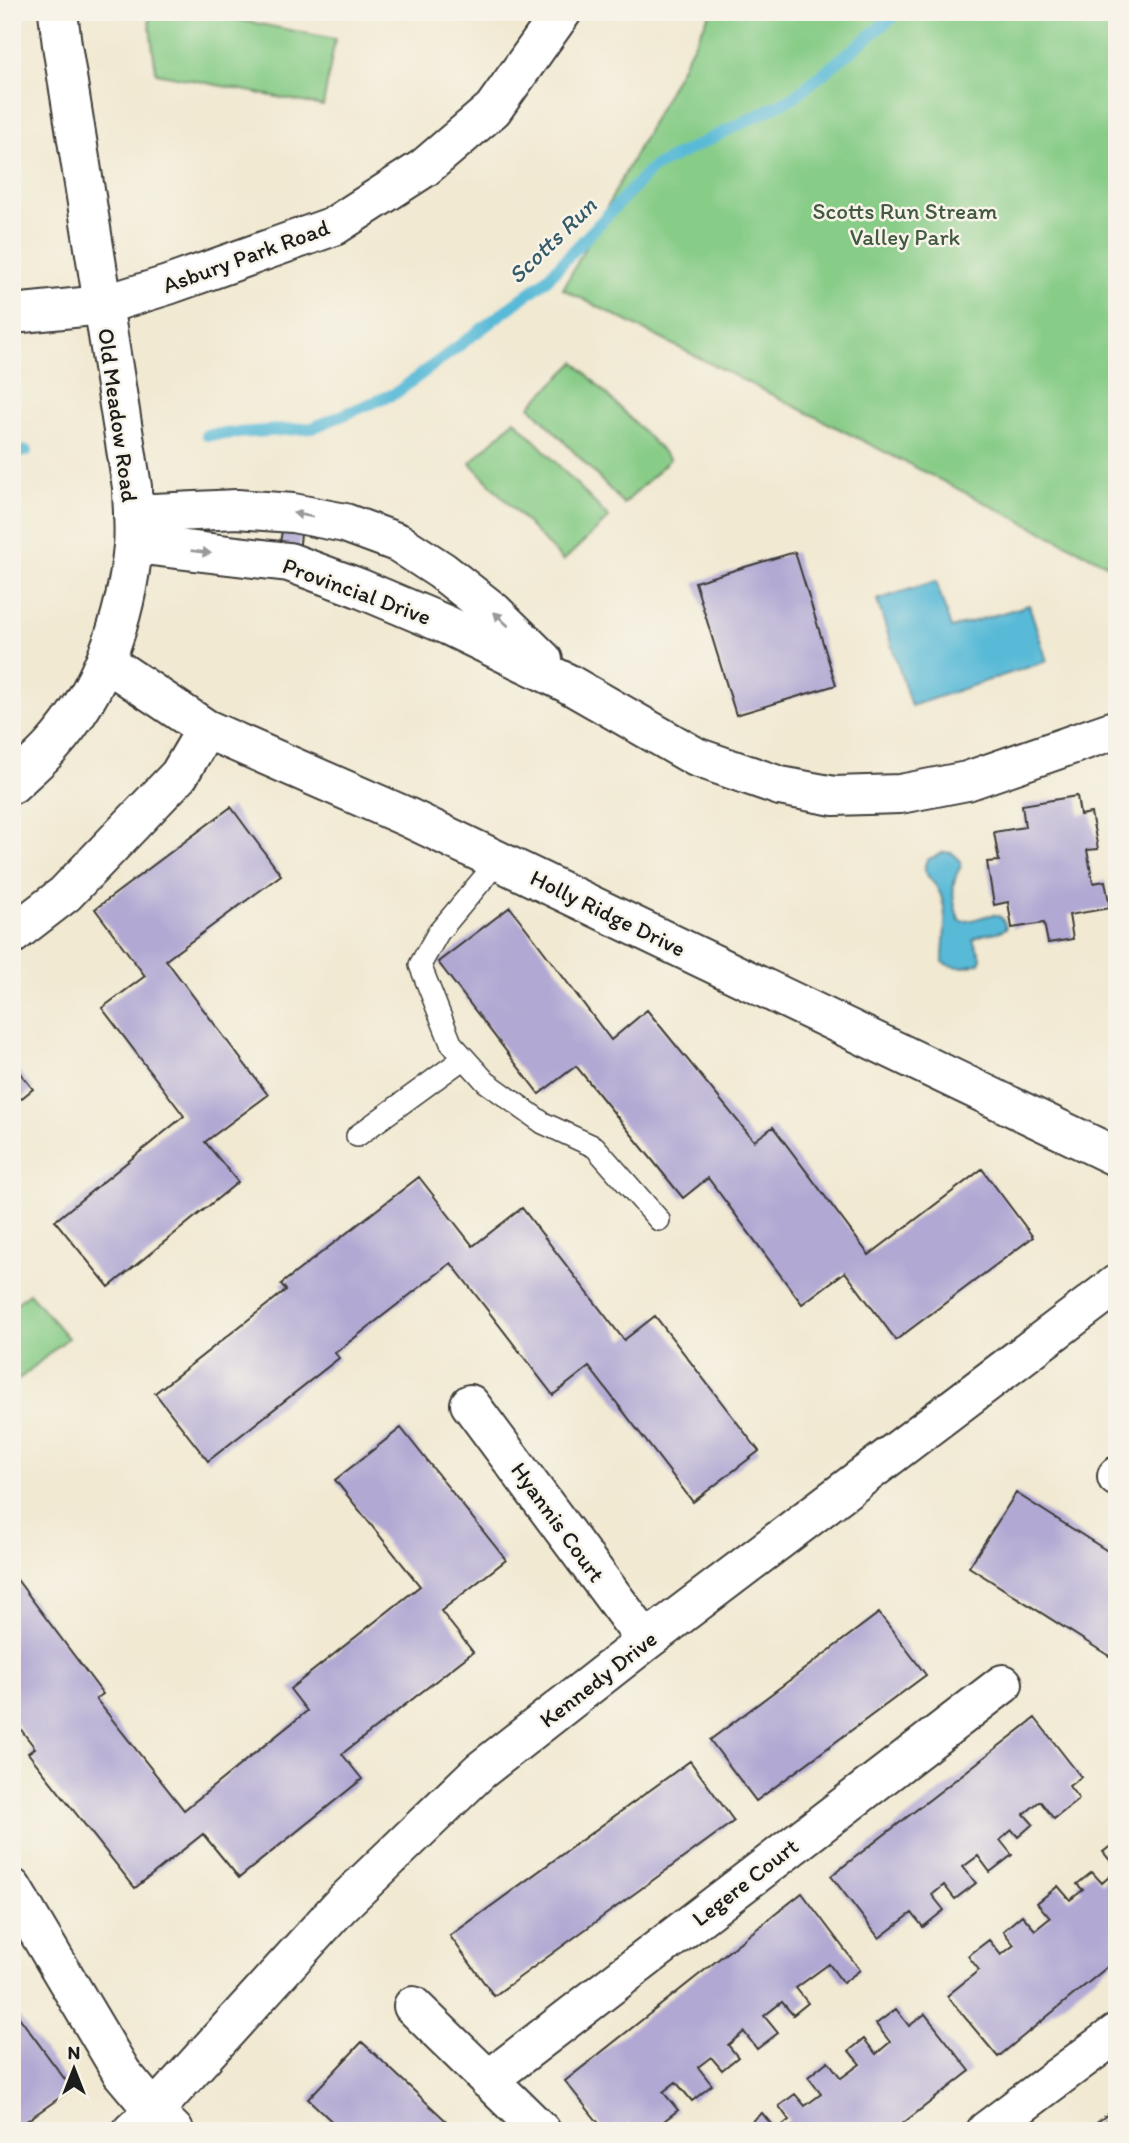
<svg xmlns="http://www.w3.org/2000/svg" width="1129" height="2143" font-family="Itim,sans-serif">
	<style>
		.green { fill: #87cc87; stroke: #527452; stroke-width: 2 }
		.water { fill: #59bad7; stroke: #3a6b7a; stroke-width: 2 }
		.lines { fill: none; stroke-linecap: round; stroke-linejoin: round }
		.stream { stroke: #59bad7; stroke-width: 12 }
		.building { fill: #b1a8d3 }
		.service-casing { stroke: #3c3b37; stroke-width: 24 }
		.minor-casing { stroke: #3c3b37; stroke-width: 42 }
		.tertiary-casing { stroke: #3c3b37; stroke-width: 42 }
		.service { stroke: #fff; stroke-width: 21 }
		.minor { stroke: #fff; stroke-width: 38 }
		.tertiary { stroke: #fff; stroke-width: 38 }
		.oneway { fill: #999 }
		.labels { text-anchor: middle; dominant-baseline: central; stroke-width: 5; stroke-linejoin: round; paint-order: stroke }
		.park-label { font-size: 23px; fill: #415a41; stroke: #f7f3e8 }
		.street-label { font-size: 23px; fill: #1c1c1c; stroke: #f7f3e8 }
		.water-label { font-size: 24px; font-style: italic; fill: #345b67; stroke: #f7f3e8 }
	</style>
	<rect width="100%" height="100%" fill="#f7f3e8"/>
	<filter id="ink" filterUnits="userSpaceOnUse"><feTurbulence type="fractalNoise" baseFrequency=".0143" numOctaves="2"/><feDisplacementMap in="SourceGraphic" scale="14" xChannelSelector="R" yChannelSelector="G"/><feConvolveMatrix kernelMatrix="1 2 1 2 8 2 1 2 1" color-interpolation-filters="sRGB"/></filter>
	<filter id="wash" filterUnits="userSpaceOnUse"><feTurbulence type="fractalNoise" baseFrequency=".00686" numOctaves="4" result="noise"/><feDisplacementMap in="SourceGraphic" scale="28" xChannelSelector="R" yChannelSelector="G"/><feGaussianBlur stdDeviation="1.57" result="paint"/><feColorMatrix in="noise" values="0 0 0 0 0 0 0 0 0 0 0 0 0 0 0 0 0 1.4 0 .05"/><feComposite in="paint" operator="in"/></filter>
	<g filter="url(#wash)">
		<rect width="100%" height="100%" fill="#f1e9d2"/>
		<path class="green" d="M148,12h52l135,27 -12,67 -167,-33z
			M711,12h406v544l-5,11 -549,-278z
			M575,362l95,97 -46,45 -94,-98z
			M515,420l94,98 -46,43 -93,-98z
			M29,1293l39,45 -56,47v-78z"/>
		<path class="water" d="M936,581l15,47 78,-23 18,56 -136,45 -34,-106z
			M944,852l8,1 9,8v5c-11,16 -9,38 -1,55 17,3 41,-20 46,7 -10,8 -24,3 -33,12l8,16 -1,7c-13,4 -25,7 -37,-1 0,-26 7,-50 -5,-73 -7,-12 -18,-15 -11,-29z"/>
		<g class="lines">
			<path class="stream" d="M207,435l105,-7 84,-35 148,-111 108,-114 142,-71 105,-85
				M12,454l14,-3"/>
		</g>
		<g id="blocks">
			<path class="building" d="M282,531l19,3 -2,18 -20,-3z
				M795,552l41,133 -100,30 -41,-133z
				M1077,796l3,19 11,-2 7,36 -11,1 6,33 12,-2 5,27 -41,7 4,24 -25,4 -4,-20 -32,5 -4,-26 -14,3 -7,-43 12,-1 -5,-29 31,-5 -3,-22z
				M231,807l50,68 -115,85 102,135 -63,47 33,40 -129,105 -54,-66 129,-105 -82,-108 43,-32 -50,-67z
				M510,907l101,133 36,-30 107,131 19,-14 96,128 113,-86 51,68 -137,103 -51,-68 -43,32 -94,-126 -25,20 -107,-132 -37,28 -101,-132z
				M12,1063l21,26 -21,17z
				M419,1177l54,69 49,-38 102,132 31,-24 104,135 -66,51 -104,-135 -36,28 -102,-132 -116,90 4,5 -131,103 -53,-68 131,-103 -5,-6z
				M401,1428l105,132 -65,51 32,41 -131,102 20,25 -123,99 -36,-44 -68,54 -107,-135 7,-5 -23,-30v-145l91,121 -7,5 88,111 123,-99 -17,-22 130,-103 -85,-106z
				M1016,1493l101,64v104l-148,-94z
				M879,1613l47,62 -170,126 -46,-61z
				M1035,1718l46,59 -12,9 10,13 -25,20 -14,-18 -16,13 9,10 -15,13 -6,-7 -12,10 12,15 -22,17 -12,-16 -15,11 13,16 -21,16 -11,-14 -12,10 12,15 -21,17 -11,-14 -33,25 -48,-62z
				M690,1761l44,60 -240,175 -44,-60z
				M1117,1841v28l-14,-17z
				M1117,1870v89l-119,98 -51,-61 32,-26 -11,-14 21,-16 12,15 13,-10 -11,-14 19,-16 13,15 15,-12 -13,-15 21,-17 12,14 13,-10 -6,-6 15,-12 10,11z
				M802,1893l58,77 -17,13 -14,-19 -33,24 12,15 -15,12 -11,-13 -18,14 14,17 -21,16 -13,-17 -16,13 10,12 -16,13 -11,-13 -13,10 14,18 -20,16 -16,-19 -13,10 15,18 -27,21h-17l-5,-7 -9,7h-15l-40,-50z
				M896,2009l13,17 16,-12 45,57 -77,60h-150l-1,-2 20,-16 14,17 13,-10 -10,-14 16,-12 10,12 16,-12 -13,-17 20,-16 13,17 19,-14 -11,-13 15,-12 12,15 14,-12 -14,-18z
				M19,2017l53,72 -60,42v-109z
				M362,2042l34,32 61,57h-115l-34,-32z
				M1117,2107v24h-31l13,-10z"/>
		</g>
	</g>
	<g filter="url(#ink)">
		<use href="#blocks" fill-opacity="0" stroke="#3c3b37" stroke-width="2"/>
		<g class="lines">
			<defs>
				<path id="service" d="M498,861l-60,72 -18,32 31,78 35,39 57,41 52,24 64,73
					M357,1136l107,-78"/>
				<path id="minor" d="M12,314l91,-9 65,-20 166,-59 90,-58 69,-59 69,-97
					M133,514l104,-5 56,4 52,10 54,20 43,28 52,41 49,48
					M134,544l155,18 70,26 90,38 118,57 129,74 84,29 54,10 66,-2 67,-13 150,-52
					M106,662l100,67 201,88 710,340
					M12,935l53,-41 114,-119 27,-46
					M470,1404l176,237
					M1117,1476v1
					M12,1888l110,185 32,38 20,20
					M413,2006l128,125
					M488,2080l515,-396
					M132,2131l22,-20 186,-205 140,-135 166,-130 471,-357
					M986,2131l131,-98"/>
				<path id="tertiary" d="M12,784c13,-12 27,-24 39,-37 50,-55 75,-128 82,-201 2,-19 -1,-40 -1,-59l-70,-442 -4,-33"/>
			</defs>
			<use href="#service" class="service-casing"/>
			<use href="#minor" class="minor-casing"/>
			<use href="#tertiary" class="tertiary-casing"/>
			<use href="#service" class="service"/>
			<use href="#minor" class="minor"/>
			<use href="#tertiary" class="tertiary"/>
		</g>
		<defs><path id="oneway-solid" d="M-6-.8H1V-3.2L6.5 0L1 3.2V.8H-6Z" transform="scale(1.75)"/></defs>
		<g class="oneway">
			<use href="#oneway-solid" transform="translate(303 515) rotate(-169)"/>
			<use href="#oneway-solid" transform="translate(201 552) rotate(7)"/>
			<use href="#oneway-solid" transform="translate(501 619) rotate(-136)"/>
		</g>
	</g>
	<g class="labels">
		<g class="park-label">
			<text x="905" y="211">Scotts Run Stream<tspan x="905" dy="26">Valley Park</tspan></text>
		</g>
		<g class="street-label">
			<text transform="translate(246 256) rotate(-20)">Asbury Park Road</text>
			<text transform="translate(118 415) rotate(82)">Old Meadow Road</text>
			<text transform="translate(357 591) rotate(20)">Provincial Drive</text>
			<text transform="translate(608 913) rotate(26)">Holly Ridge Drive</text>
			<text transform="translate(558 1522) rotate(54)">Hyannis Court</text>
			<text transform="translate(598 1679) rotate(-38)">Kennedy Drive</text>
			<text transform="translate(745 1882) rotate(-38)">Legere Court</text>
		</g>
		<g class="water-label">
			<text transform="translate(552 240) rotate(-44)">Scotts Run</text>
		</g>
	</g>
	<rect width="1129" height="2143" fill="none" stroke="#f7f3e8" stroke-width="42"/>
	<g transform="translate(74 2069)" stroke="#f7f3e8" stroke-width="5" paint-order="stroke">
	<path d="M0-5L12 26L0 18L-12 26Z" fill="#1c1c1c"/>
	<text y="-10" font-size="19" font-weight="bold" text-anchor="middle" fill="#1c1c1c">N</text>
	</g>
</svg>
